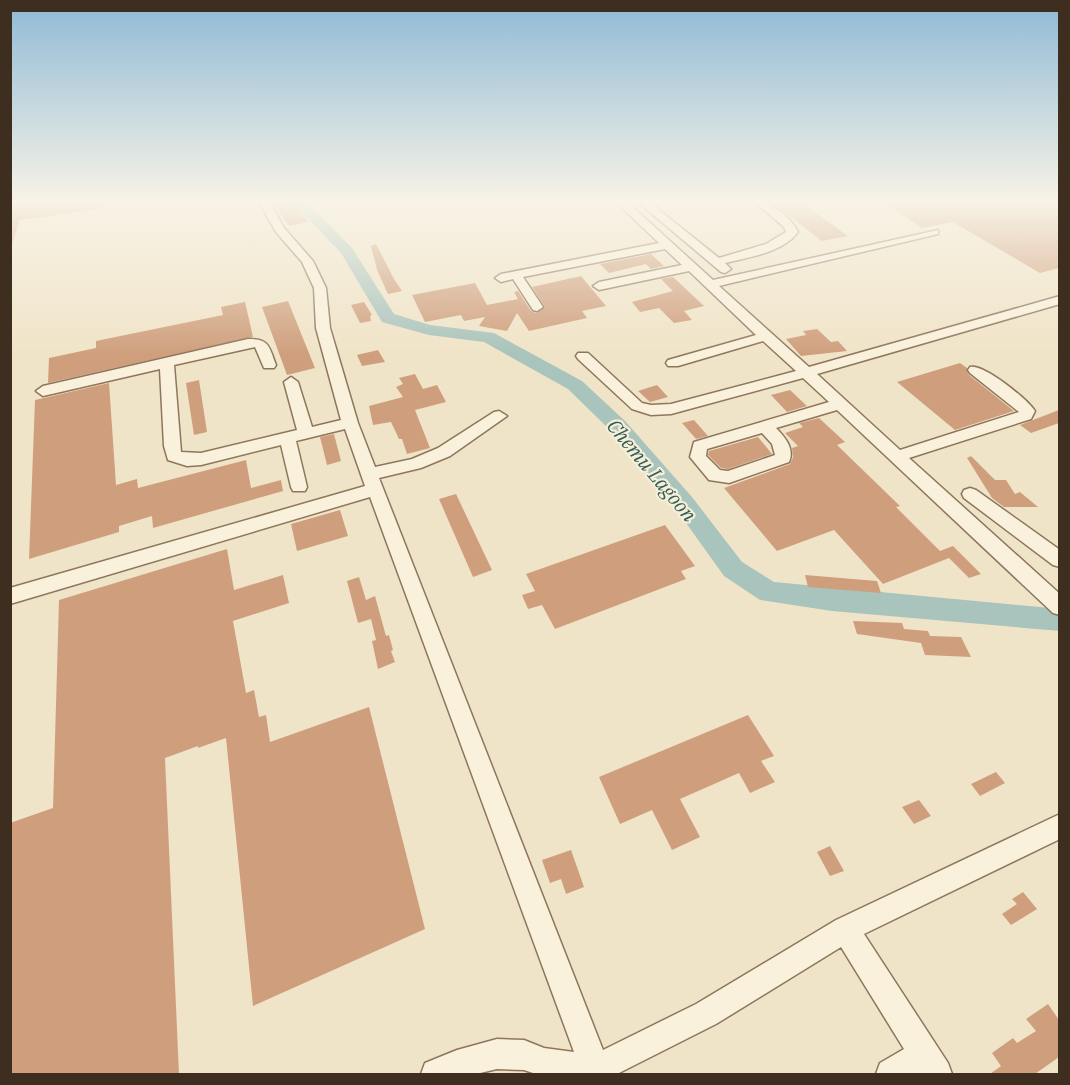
<svg xmlns="http://www.w3.org/2000/svg" width="1070" height="1085" font-family="'IBM Plex Serif',serif">
	<style>
		.lines { fill: none; stroke-linecap: round; stroke-linejoin: round }
		.river { fill: #a9c4bc; fill-rule: evenodd }
		.building { fill: #cf9f7d }
		.minor-casing { stroke: #8d765c; stroke-width: 3 }
		.minor { fill: #faf1dc; fill-rule: evenodd }
		.labels { text-anchor: middle; dominant-baseline: central; stroke-width: 4.5; stroke-linejoin: round; paint-order: stroke }
		.water-label { font-size: 20px; font-style: italic; fill: #2f5d5a; stroke: #f7eed8 }
	</style>
	<rect width="100%" height="100%" fill="#f0e4c8"/>
	<g class="lines">
		<path class="river" d="M292,202h15l45,46 42,66 36,11 64,8 88,48 43,40 67,76 50,65 32,20 286,27v22l-228,-20 -72,-11 -36,-24 -48,-67 -65,-78 -43,-42 -84,-47 -55,-7 -47,-13 -41,-69z"/>
	</g>
	<path class="building" d="M21,202h83l1,6 -85,12 -8,24 -2,-1v-28l4,-10z
		M272,202h21l15,20 -19,4z
		M771,202h30l47,34 -26,5z
		M884,202h175v66l-19,5 -87,-51 -31,6z
		M376,244l18,35 8,12 -14,3 -11,-24 -6,-24z
		M651,254l13,12 -13,3 -5,-5 -37,9 -9,-9z
		M581,276l25,30 -24,5 5,7 -58,13 -12,-18 -10,18 -28,-5 6,-9 -21,4 -3,-6 -36,7 -13,-27 63,-12 12,22 31,-6 -4,-7 4,-1 13,20 5,2 9,-6 -13,-20z
		M673,277l31,29 -20,5 8,9 -18,3 -15,-15 -19,4 -8,-10 41,-11 -12,-12z
		M288,301l27,67 -28,7 -25,-68z
		M245,302l8,35 -205,46 1,-25 47,-10v-7l127,-26 -2,-8z
		M364,302l8,13 -2,1 1,5 -11,2 -9,-18z
		M817,329l14,13 7,-1 9,10 -46,5 -15,-17 20,-4 -3,-4z
		M378,350l7,12 -23,4 -5,-11z
		M960,363l7,5 2,7 45,36 -59,19 -58,-48z
		M415,374l8,15 14,-4 9,17 -31,8 15,38 -23,6 -5,-15h-3l-8,-17 -18,3 -4,-19 34,-9 -7,-10 7,-3 -4,-6z
		M199,380l8,52 -13,3 -8,-52z
		M109,383l7,102 21,-6 1,9 108,-28 5,28 30,-8 2,11 -130,37 -1,-12 -33,10v6l-90,27 6,-159z
		M657,385l11,12 -18,5 -12,-11z
		M790,390l17,16 -20,6 -16,-17z
		M1059,410v13l-28,10 -11,-8z
		M819,418l26,24 -8,3 63,61 -4,1 44,44 13,-5 28,28 -12,4 -20,-20 -66,26 -49,-54 -57,21 -53,-63 66,-24 3,-7 -1,-9 6,-2 -13,-13 18,-6 -4,-4z
		M694,420l14,16 -12,3 -14,-16z
		M334,434l7,27 -14,4 -7,-28z
		M758,437l14,17 -44,15 -7,-1 -13,-13 1,-4z
		M971,456l24,24h11l9,14 5,-2 18,15h-34l-12,-9 -25,-40z
		M456,494l36,76 -19,7 -34,-78z
		M340,510l8,26 -51,15 -6,-27z
		M665,525l30,41 -14,5 5,8 -131,50 -13,-24 -14,4 -6,-14 13,-4 -9,-17z
		M227,549l7,41 49,-15 6,28 -56,18 13,72 8,-3 5,27 7,-2 4,27 99,-35 56,222 -172,77 -27,-268 -28,10v-2l-33,12 14,316h-169v-251l43,-15 6,-208z
		M805,575l72,6 4,12 -73,-6z
		M359,577l7,23 9,-4 11,40 3,-1 4,15 -2,1 4,11 -17,7 -6,-28 4,-1 -5,-21 -13,4 -11,-42z
		M853,621l49,2 2,6 24,2 2,5 31,1 10,20 -46,-2 -4,-12 -64,-9z
		M748,715l26,41 -13,5 14,21 -25,11 -11,-20 -59,26 20,38 -28,13 -20,-40 -32,14 -21,-47z
		M996,772l9,11 -25,13 -9,-12z
		M919,800l12,16 -17,8 -12,-17z
		M830,846l14,25 -14,5 -13,-24z
		M571,850l13,37 -18,7 -5,-15 -11,4 -8,-23z
		M1023,892l14,17 -26,16 -9,-11 15,-10 -5,-5z
		M1048,1004l11,16v37l-24,17h-45l11,-8 -9,-13 21,-15 4,5 19,-12 -10,-12z"/>
	<g class="lines">
		<defs>
			<path id="minor" d="M259,202h10l16,27 28,32 13,27 4,40 28,95 17,44 37,-8 26,-11 56,-36 5,-1 8,5 -57,40 -29,12 -42,10 224,572 93,-46 140,-84 224,-106v25l-196,95 84,129 4,11h-76l4,-11 24,-14 -63,-102 -125,77 -99,50h-81l-12,-4 -27,-1 -21,5h-55l4,-11 32,-13 40,-11 27,1 20,8 30,4 -204,-555 -360,107v-16l355,-102 -20,-57 -49,12 11,46 -2,4h-12l-2,-4 -10,-42 -80,20 -14,1 -19,-6 -4,-14 -4,-77 -117,27 -7,-5 7,-5 205,-47c22,0 21,8 28,26l-2,3h-10l-9,-21 -81,18 7,87 20,1 96,-23 -13,-48 7,-5 7,5 14,45 29,-7 -25,-92 -2,-40 -12,-26 -26,-30z
				M616,202h11l86,78 225,-50v4l-219,52 90,81 251,-71v8l-243,70 83,76 119,-38 -49,-39 -2,-3 2,-3c13,-4 57,32 65,44l-4,8 -122,39 151,136v21l-7,-2 -216,-203 -61,18c9,9 19,21 13,34l-60,21 -20,-3 -19,-23 4,-15 135,-40 -26,-24 -132,36 -20,1 -19,-6 -54,-50 -2,-3 2,-3h10l54,50 9,2 20,-1 125,-33 -33,-30 -85,25h-10l-2,-3 2,-3 88,-25 -67,-64 -90,19 -6,-4 6,-4 83,-17 -17,-16 -142,28 20,30 -6,4 -4,-1 -20,-31 -12,3 -6,-4 6,-4 158,-31zM762,433l10,11 3,11 -47,16 -8,-1 -14,-14 1,-7z
				M638,202h11l70,56 47,-14 20,-12 -2,-5 -29,-25c16,0 36,15 43,30 -16,21 -49,25 -73,31l6,6 -6,4 -4,-1z
				M970,488l6,2 84,60v17l-7,-2 -89,-67 -2,-4 2,-4z"/>
		</defs>
		<use href="#minor" class="minor-casing"/>
		<use href="#minor" class="minor"/>
	</g>
	<linearGradient id="sky" x2="0" y2="1"><stop stop-color="#8fbad6"/><stop offset="0.57" stop-color="#f8f3e6"/><stop offset="1" stop-color="#f8f3e6" stop-opacity="0"/></linearGradient>
	<rect width="1070" height="354" fill="url(#sky)"/>
	<g class="labels">
		<g class="water-label">
			<text transform="translate(652 470) rotate(50)">Chemu Lagoon</text>
		</g>
	</g>
	<rect width="1070" height="1085" fill="none" stroke="#3d2e20" stroke-width="24"/>
</svg>
